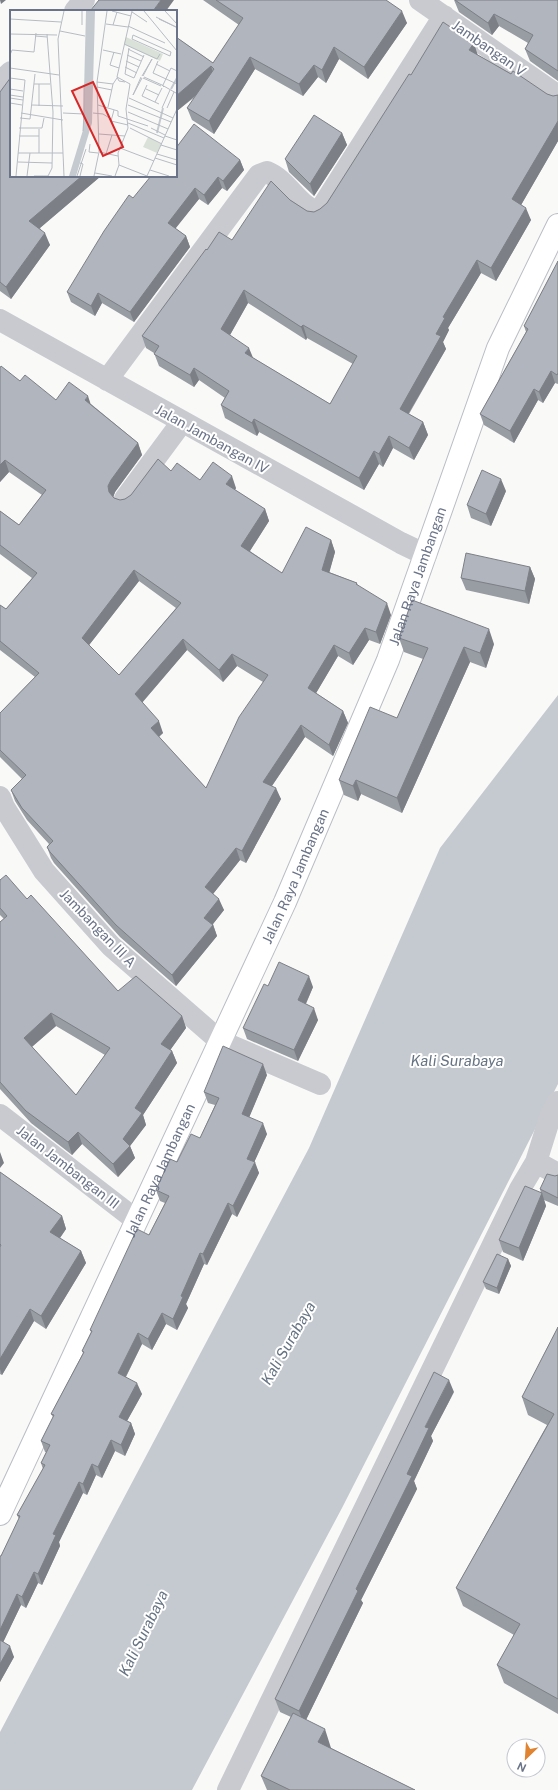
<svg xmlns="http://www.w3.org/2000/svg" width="558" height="1790" font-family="'Public Sans',sans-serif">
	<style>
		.water { fill: #c5cad1 }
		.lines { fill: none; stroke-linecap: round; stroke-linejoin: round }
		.secondary-casing { stroke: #babdc4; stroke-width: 24 }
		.street { stroke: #c8cacf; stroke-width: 22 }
		.secondary { stroke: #fff; stroke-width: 22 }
		.wall { fill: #989ca3; fill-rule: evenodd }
		.shaded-wall { fill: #7c7f85 }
		.building { fill: #b1b5be; stroke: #7c7f85; fill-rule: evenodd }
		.labels { text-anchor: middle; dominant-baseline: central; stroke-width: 4; stroke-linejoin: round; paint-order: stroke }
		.street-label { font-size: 14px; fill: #6a7388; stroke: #fff }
		.water-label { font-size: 15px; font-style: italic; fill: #667383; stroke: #fff }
		.inset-river { fill: none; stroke: #c5cad1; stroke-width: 2 }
		.inset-road { fill: none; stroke: #b7bcc4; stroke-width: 1 }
		.view { fill: #d62828; fill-opacity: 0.15; stroke: #d62828; stroke-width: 2 }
		.inset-edge { fill: none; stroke: #6a7388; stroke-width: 2 }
	</style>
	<rect width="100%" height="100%" fill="#f9faf8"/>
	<path class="water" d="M558,695v389l-216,424 -150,282h-192v-58l309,-584 131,-300z"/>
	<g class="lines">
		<defs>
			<g id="secondary">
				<path id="s1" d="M0,1514l285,-612 103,-242 110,-312 60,-123"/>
			</g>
		</defs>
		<use href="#secondary" class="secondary-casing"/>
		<path class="street" d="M420,0l138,96
			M75,11l9,-11
			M0,82l11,-10
			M0,320l401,223 25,12
			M107,380l152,-205 8,-3c20,8 29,32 50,40l4,-3 123,-193
			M125,499l57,-77
			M0,797l4,10 40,64 67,75 109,95 100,43
			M0,1115l136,105
			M536,1162l15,-48 7,-12
			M228,1790l292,-601 16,-27 22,12"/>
		<use href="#secondary" class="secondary"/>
	</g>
	<path class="wall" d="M203,0h183l21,23 -39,56 -29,-20 -13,24 -8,-6 -15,19 -48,-27 -41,65 -22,-14 -5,-12 9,-12 -19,15 -1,-1v-73l37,26 26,-38z
		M454,0h104v81l-28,-20 -5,-12 3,-6 -29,-17 -7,9 -33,-23z
		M478,55l69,39 6,2 5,-1v46l-37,64 10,15 -35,61 -15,-8 -33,55 1,2 -6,12 3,7 -37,65 14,8 5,13 -14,25 -21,-12 -10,19 -4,-3 -15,26 -105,-58 -2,4 -32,-18 -4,-13 4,-7 -26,-18 -5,7 -35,-21 -5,-13 -8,-5 -4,-12 65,-86 25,-10 58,-40 17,11 7,1 6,-3 7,-6 84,-128zM248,303l58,37 1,-2 46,26 -23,40 -77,-46 -23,-23z
		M0,92l11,84h90l-61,52 10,17 -39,54 -11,-8z
		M342,133l5,12 -33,51 -25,-24 -4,-13z
		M240,160l4,10 -17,21 -5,-3 -14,17 -9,-6 -24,29 11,8 4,11 -56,75 -32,-19 -7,13 -24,-14 -4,-10 66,-94z
		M558,261v123l-3,-1 -12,20 -5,-3 -24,43 -30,-18 -4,-11 46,-82 -2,-6z
		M0,368l20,13 36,19 35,4 47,39 4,12 -27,37 -2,5 1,1 6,2 5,-1 46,-28 29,9 36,8 -1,2 30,19 4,12 -19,30 32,22 49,-33 4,12 -6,20 28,11 1,3 33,29 -11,29 -11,-4 -16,25 -15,-9 -22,37 27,18 5,12 -15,33 -28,-19 -33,49 9,13 -35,64 -6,-3 -27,34 11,16 -11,14 4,12 -41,50 -56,-49 -66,-74 -3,-5 -4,-11 2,-3 -22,-24 -12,-19 -4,-11 11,-11 -22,-22v-44l35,-36 -35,-27v-45l6,4 26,-31 -32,-24v-43l19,14 23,-30 -33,-23 -9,10zM139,581l37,27 -57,67 -30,-30zM187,650l36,32 14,-16 26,16 -57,106 -47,-51 4,-4 -21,-30z
		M506,491l-15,35 -20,-8 -4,-13z
		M530,567l5,12 -6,25 -63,-14 -5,-12z
		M399,638l95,6 -8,24 -16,-6 -68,151 -41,-19 -3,7 -14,-6 -5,-15 58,-62 26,-59 -19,-7z
		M0,880l27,19 91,92 64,25 4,12 -16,22 2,1 5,12 -34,52 3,10 -16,21 5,12 -17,19 -36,-33 -10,11 -41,-32 -31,-34v-167l4,-3 -4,-4zM56,1026l49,29 -29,40 -44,-48z
		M268,986l45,1 -7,17 12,16 -20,41 -51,-22 -4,-11z
		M267,1075l-18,42 18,17 -13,28 5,11 -22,44 -5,-3 -25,51 -3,-1 -18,40 2,4 -11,22 -11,-6 -14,26 -10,-6 -16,33 16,17 -15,27 4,2 4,11 -10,22 -10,-5 -13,27 -6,-3 -9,20 -4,-2 -24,49 1,4 -18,39 -4,-2 -12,25 -5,-3 -18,37 11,15 -14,25 1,-126 18,-37 -2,-4 26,-46 -2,-6 5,-11h-1l-4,-11 12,-24 -2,-3 32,-61 -1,-2 9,-19 -1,-2 59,-95 16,-32 -5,-2 -4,-11 21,-28 23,-24 15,-33 -7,-2 -4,-11z
		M0,1172l62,44 4,13 -6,9 21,13 5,12 -40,66 -12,-8 -32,54 -2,-1z
		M558,1175v31l-14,-6 2,6 -23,55 -20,-9 -4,-12 42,-47 -1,-4 15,-13z
		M508,1259l3,7 -12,28 -13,-5 -3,-7z
		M558,1327v387l-54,-31 -7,-18 17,-30 -51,-29 -7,-18 91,-163 -19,-10 -6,-18z
		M454,1392l-23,44 2,5 -19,40 3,8 -56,111 2,3 -57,117 25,28 84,42h-148l-6,-14 30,-59 -11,-5 -5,-13z"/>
	<path class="shaded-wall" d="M0,0h6l-5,4z
		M161,0h13l-8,11h-13z
		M402,11l5,12 -39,56 -4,-12z
		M494,14l5,12 -7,9 -4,-12z
		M474,43l4,13 -9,-6z
		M334,47l5,12 -13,24 -4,-13z
		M250,57l5,12 -41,65 -5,-13z
		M314,65l4,12 -15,19 -4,-12z
		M211,66l4,13 -38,32 -1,-4v-11z
		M558,121v20l-41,71 -5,-13z
		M342,133l5,12 -33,51 -4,-12z
		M240,160l4,10 -17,21 -4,-10z
		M82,176h19l-67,57 -5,-12z
		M218,177l4,11 -14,17 -4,-10z
		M195,188l4,11 -27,34 -4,-10z
		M526,208l5,12 -35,61 -5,-13z
		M45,233l5,12 -39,54 -5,-12z
		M186,236l4,11 -56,75 -4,-10z
		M477,260l4,13 -33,55 1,2 -6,12 3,7 -42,72 -4,-12 36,-75 7,-17z
		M244,290l4,13 -22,39 -5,-13z
		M98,293l4,10 -7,13 -4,-10z
		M303,325l4,13 -1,2 -5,-13z
		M249,348l5,12 -9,-7z
		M194,368l5,12 -5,7 -4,-12z
		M551,371l4,12 -12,20 -4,-11z
		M534,389l4,11 -24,43 -4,-12z
		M88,396l4,12 -7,-8z
		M254,419l5,13 -2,4 -5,-13z
		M423,422l5,13 -14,25 -5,-12z
		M389,436l4,12 -10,19 -4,-13z
		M138,443l4,12 -27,37 -2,6 -4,-6 -1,-6 3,-6z
		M374,451l5,13 -15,26 -5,-12z
		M5,460l4,12 -9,10v-17z
		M232,476l4,12 -5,8 -5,-12z
		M501,479l5,12 -15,35 -5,-12z
		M265,509l4,12 -23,36 -5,-11z
		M331,540l4,12 -8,29 -5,-11z
		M530,567l5,12 -6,25 -4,-13z
		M134,570l5,11 -53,68 -4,-11z
		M387,603l4,12 -11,29 -4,-12z
		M365,628l4,12 -16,25 -4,-12z
		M489,629l5,15 -8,24 -6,-15z
		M183,639l4,11 -48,56 -4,-12z
		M334,645l4,11 -26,44 -4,-12z
		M464,647l6,15 -68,151 -5,-15z
		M232,654l5,12 -14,16 -4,-12z
		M343,711l5,12 -15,33 -4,-11z
		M159,721l4,12 -8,7 -4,-12z
		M301,725l4,12 -38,56 -4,-11z
		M356,780l5,14 -3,7 -5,-15z
		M276,788l5,11 -35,64 -4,-12z
		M236,848l4,12 -31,39 -4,-12z
		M219,899l5,11 -15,19 -5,-11z
		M213,925l4,11 -41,50 -4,-11z
		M309,976l4,11 -11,25 -4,-12z
		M314,1008l4,12 -20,41 -4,-11z
		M51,1013l5,13 -28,24 -4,-12z
		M182,1016l4,12 -20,28 -5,-12z
		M172,1051l5,12 -34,52 3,10 -16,21 5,12 -17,19 -5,-13 10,-25 12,-31z
		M263,1064l4,11 -21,50 -4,-11z
		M263,1123l4,11 -14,31 2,-3 4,11 -22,44 -4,-11 14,-47z
		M78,1132l4,12 -10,11 -4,-13z
		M0,1152l4,11 -4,5z
		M542,1193l4,13 -23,55 -4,-13z
		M228,1203l4,11 -25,51 -4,-11z
		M62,1216l4,13 -11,16 -5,-13z
		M81,1251l5,12 -40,66 -5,-13z
		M200,1253l4,11 -18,40 2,4 -11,22 -4,-11 8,-23z
		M508,1259l3,7 -12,28 -2,-6z
		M30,1309l4,12 -32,54 -2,-6v-10z
		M162,1313l4,11 -14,26 -4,-11z
		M138,1333l4,11 -20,40 -4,-11z
		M449,1380l5,12 -23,44 2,5 -19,40 3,8 -56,111 2,3 -59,121 -5,-13 57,-122 51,-115 18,-47z
		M137,1383l5,11 -19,34 -4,-11z
		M131,1423l4,11 -10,22 -4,-11z
		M111,1440l4,11 -13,27 -4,-11z
		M92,1464l4,11 -9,20 -4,-11z
		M79,1482l4,11 -24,49 1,4 -18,39 -4,-11 15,-40z
		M34,1572l4,11 -12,25 -4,-11z
		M17,1594l4,11 -21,44v-19z
		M10,1646l4,11 -14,25v-18z
		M325,1729l6,19 -6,12 -7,-18z"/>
	<path class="building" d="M99,0h62l-8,11h-63z
		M216,0h170l16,11 -38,56 -30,-20 -12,23 -8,-5 -15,19 -49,-27 -41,64 -22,-13 27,-39 -3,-3 -35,30v-59l37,26 30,-45z
		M455,0h103v71l-33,-22 8,-14 -39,-21 -6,9z
		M443,22l31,21 -5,7 42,24 2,-3 34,23 6,2 5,-1v26l-46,78 14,9 -35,60 -14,-8 -34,57 2,1 -9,16 5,2 -41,73 23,13 -14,26 -20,-12 -10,18 -5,-3 -15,27 -105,-59 -2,4 -31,-18 8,-14 -35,-23 -4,7 -36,-21 5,-8 -17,-10 64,-87 1,1 12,-18 13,8 39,-59 19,19 17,11 7,1 6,-3 7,-6 82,-129 2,1zM244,290l57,37 2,-2 54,31 -27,48 -85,-51 4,-5 -28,-19z
		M11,77v99h71l-53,45 16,12 -39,54 -6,-5v-190z
		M314,115l28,18 -32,51 -25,-25z
		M194,124l46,36 -17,21 -5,-4 -14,18 -9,-7 -27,35 18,13 -56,76 -32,-19 -7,13 -24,-14 37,-61 25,-36 4,3 18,-22h25v-28z
		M558,261v112l-1,2 -6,-4 -12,21 -5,-3 -24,42 -30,-17 48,-85 -4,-3z
		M1,366l19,15 5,-6 31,25 13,-18 19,14 -3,4 53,43 -27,37 -3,6 1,6 5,6 6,2 5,-1 6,-4 27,-36 13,12 6,-8 23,17 13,-18 19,14 -6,8 39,25 -24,37 41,27 24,-46 25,13 -9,30 35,13 -1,1 31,19 -11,29 -11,-4 -16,25 -15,-8 -26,43 35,23 -14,34 -28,-20 -38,57 13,6 -34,63 -6,-3 -31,39 14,12 -15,19 9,7 -41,50 -56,-50 -66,-73 -3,-5 6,-6 -31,-33 -11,-18 15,-15 -26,-25v-37l39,-40 -39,-32v-36l6,4 31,-36 -37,-28v-34l19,14 27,-35 -41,-30 -5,5v-97zM134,570l47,33 -62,72 -37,-37zM183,639l36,31 13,-16 36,21 -29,42 -33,71 -55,-60 8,-7 -24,-27z
		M482,470l19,9 -15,35 -19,-9z
		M466,553l64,14 -5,24 -64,-13z
		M412,600l77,29 -9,24 -16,-6 -67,151 -41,-18 -3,6 -14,-6 31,-73 27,11 31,-70 -29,-10z
		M6,875l21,24 4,-4 87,96 18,-15 46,40 -21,28 11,7 -37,57 7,5 -19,26 7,7 -17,18 -35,-32 -10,10 -42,-31 -26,-29v-160l7,-6 -7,-8v-28zM51,1013l59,35 -34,47 -52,-57z
		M279,962l30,14 -11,24 16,8 -20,42 -51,-22 21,-44 4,2z
		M223,1046l40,18 -21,50 21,9 -16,36 8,3 -22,44 -5,-3 -25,51 -3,-1 -19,43 2,1 -10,22 -11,-6 -14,26 -10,-6 -20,40 19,10 -18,34 12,6 -10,22 -10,-5 -13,27 -6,-3 -9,20 -4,-2 -26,52 3,1 -18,39 -4,-2 -12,25 -5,-3 -17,36v-74h1l19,-40 -3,-1 28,-50 -4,-2 9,-18 -9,-4 13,-26 -3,-1 33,-62 -2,-1 10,-20 -2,-1 47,-101 12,6 20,-39 -13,-6 14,-31 7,3 14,-28 9,4 19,-40 -15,-6z
		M0,1172l62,44 -12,16 31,19 -40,65 -11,-7 -30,50v-112l1,-2 -1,-1z
		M547,1174l8,2 3,-1v23l-18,-9z
		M525,1186l17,7 -23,55 -20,-8z
		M497,1254l11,5 -11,29 -14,-6z
		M558,1327v372l-61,-34 23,-41 -64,-36 98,-174 -32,-17z
		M434,1372l15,8 -24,47 4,1 -22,46 5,2 -56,113 2,2 -59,120 -24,-12z
		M0,1640l10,6 -10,18z
		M293,1713l32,16 -7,13 97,48h-125l-29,-14z"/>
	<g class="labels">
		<g class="street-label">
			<text transform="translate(489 48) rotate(35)">Jambangan V</text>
			<text transform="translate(212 439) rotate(29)">Jalan Jambangan IV</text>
			<text stroke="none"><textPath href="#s1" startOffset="1027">Jalan Raya Jambangan</textPath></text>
			<text stroke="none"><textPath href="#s1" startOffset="703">Jalan Raya Jambangan</textPath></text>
			<text transform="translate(98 928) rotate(46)">Jambangan III A</text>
			<text transform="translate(68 1167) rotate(38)">Jalan Jambangan III</text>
			<text stroke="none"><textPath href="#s1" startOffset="379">Jalan Raya Jambangan</textPath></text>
		</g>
		<g class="water-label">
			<text x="457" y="1060">Kali Surabaya</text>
			<text transform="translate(288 1343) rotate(-60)">Kali Surabaya</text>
			<text transform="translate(143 1633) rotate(-64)">Kali Surabaya</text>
		</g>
	</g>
	<g transform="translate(10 10)">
		<rect width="167" height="167" fill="#f9faf8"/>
		<path d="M116,27l37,17 -3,7 -36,-17zM138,127l13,7 -4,9 -14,-6z" fill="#dae1d9"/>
		<path d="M76,1h9l-3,112 -16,53h-7l14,-46z" fill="#c5cad1"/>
		<path class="inset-river" d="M161,79l6,-11M147,123l6,-25"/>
		<path class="inset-road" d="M54,1l-6,28 6,137M72,1v14M102,1l19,5M134,1l33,40M155,1l12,13M122,2l15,10M146,7l20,10M0,9l51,3M149,9l17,8M96,14l22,3M103,15l4,-13M118,16l37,17M50,21l25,5M0,24l47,1M37,24l6,78 -1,56 -4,8M123,25l38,17 -1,4 -38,-17zM25,26l12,1M114,34l33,15 3,-5M119,38l-4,26 9,4 10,-23M118,39l16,8M93,40l18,4M104,42l-4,13 9,3M0,45l2,-5 22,2 2,-19M117,45l14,6M116,51l13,6M148,51l-5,12 24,11M146,54l14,7M115,57l12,6M0,58l49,7M132,66l10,-17M133,66l9,-17M131,67l-8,18 9,-17M134,67l18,8M0,68l15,2 -9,96M133,68l18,8M87,72l16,2M115,72l-6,-1 -2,-4 15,-66M24,74h16M137,75l-5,11 17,8M153,75l8,-17 6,3M87,77l15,3M154,77l-2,-2 14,8M0,79l13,2M136,79l13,6M0,85l13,2M0,88l13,2M119,88l44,20M145,92l7,-14M0,93l12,2M22,95l31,1M88,95l20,6M118,95l43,17M29,96v-22M98,97l5,-23 4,-6M152,98l8,-18M157,98l7,-16M104,100l-3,11 17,4M108,101v5l30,10M118,102l40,17M11,103l42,7M53,103l21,1v-29M83,103l10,1 8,5M10,108l10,1 5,-45M118,113l36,15M9,118h23l2,-10M120,118l32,16M141,118l14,7M29,119v24M73,121l1,-17M89,124l26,2M9,126h20M155,126l12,4M80,134l-1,8 9,1M151,135l16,5M110,138l34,13M89,142l19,4M8,143h45M96,144l6,-19M147,144l20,6M145,148l22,7M8,152l34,1M109,155l28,11M140,160l19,6M85,163l17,3M17,166l3,-23M24,166h14M67,166l9,-27M70,166l3,-12 -3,-1M84,166l5,-24 -2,-70 10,-71M105,166l4,-11 -1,-12 10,-25 -2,-19 4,-25 -13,-7M137,166l30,-67"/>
		<path class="view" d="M83,72l30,65 -20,9 -31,-65z"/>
		<rect width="167" height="167" class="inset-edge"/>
	</g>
	<g transform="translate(526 1758) rotate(205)"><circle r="19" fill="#ffffff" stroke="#c3c7cf"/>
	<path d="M0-3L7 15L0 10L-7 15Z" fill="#e08432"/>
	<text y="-6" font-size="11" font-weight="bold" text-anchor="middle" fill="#6a7388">N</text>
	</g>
</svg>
